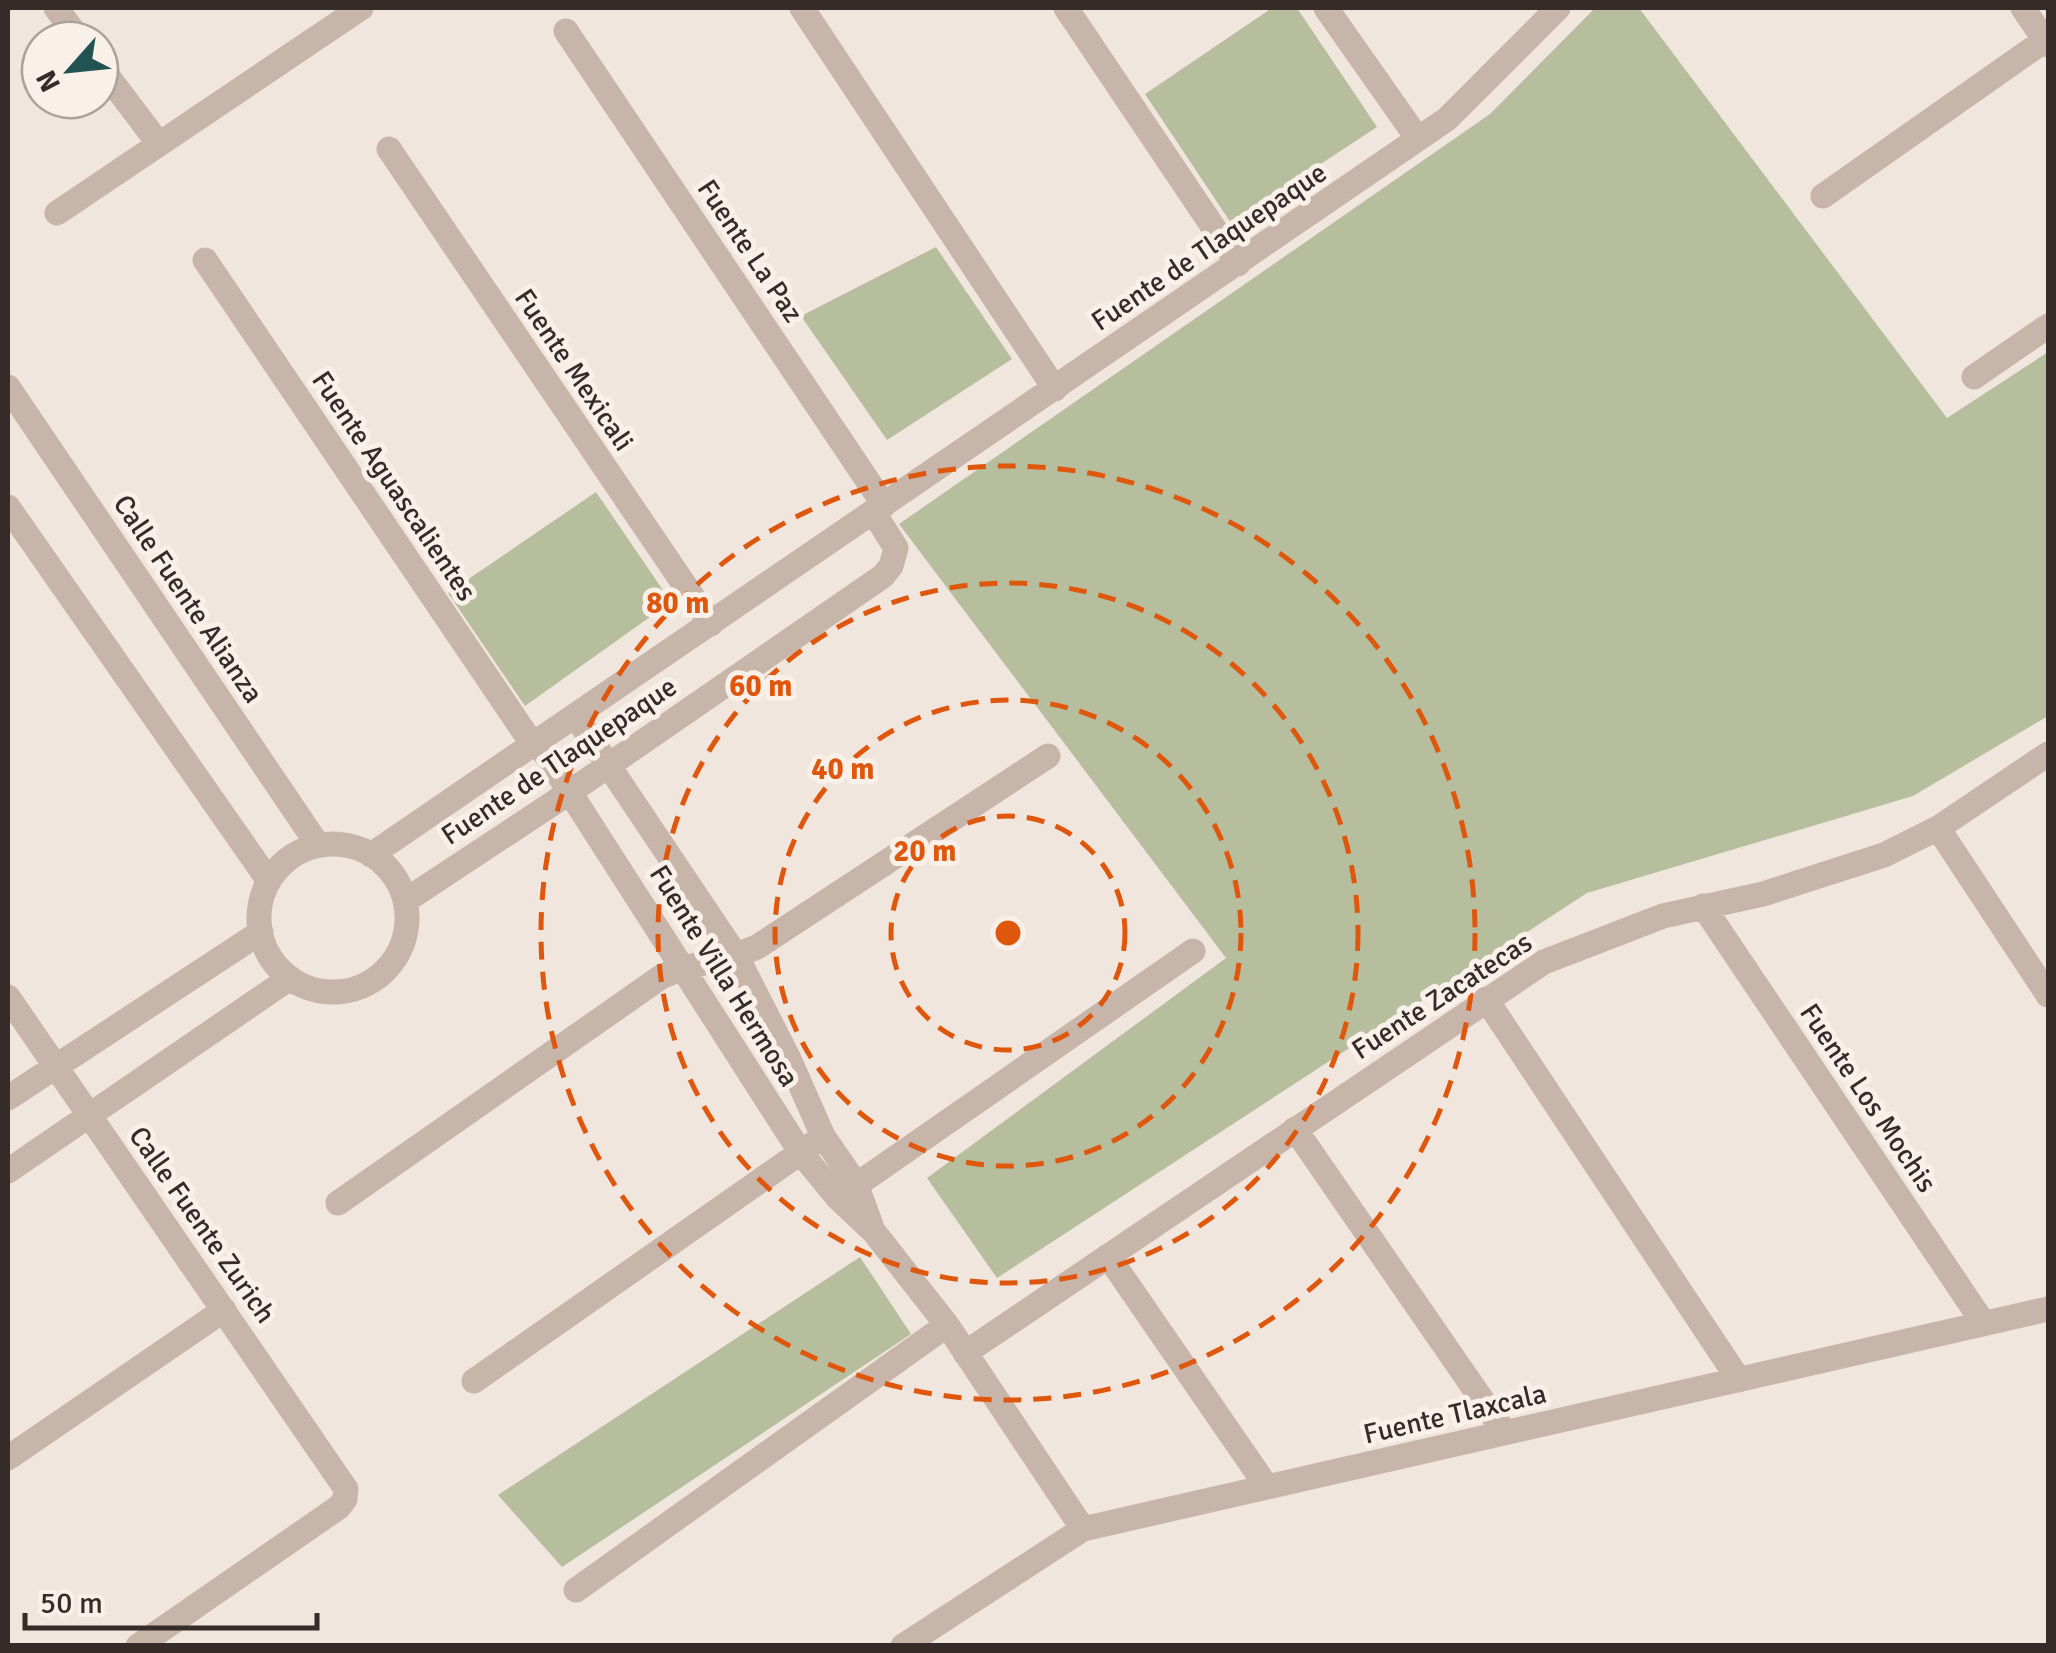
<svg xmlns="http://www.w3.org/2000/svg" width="2056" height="1653" font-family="Signika,sans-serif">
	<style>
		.green { fill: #b6be9e }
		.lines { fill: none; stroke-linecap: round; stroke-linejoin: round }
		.minor { stroke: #c7b5aa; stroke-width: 25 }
		.ring { fill: none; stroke: #df570d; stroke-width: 5; stroke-dasharray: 18 12 }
		.labels { text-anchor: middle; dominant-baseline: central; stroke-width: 10; stroke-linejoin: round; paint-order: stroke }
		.street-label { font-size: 28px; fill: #352c29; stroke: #f8f0e9 }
		.centre { fill: #df570d; stroke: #f8f0e9; stroke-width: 5 }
		.ring-label { font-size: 30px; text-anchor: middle; font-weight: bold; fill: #df570d; stroke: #f8f0e9; stroke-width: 10; stroke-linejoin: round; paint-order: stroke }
	</style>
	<rect width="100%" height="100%" fill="#f0e6dd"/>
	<path class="green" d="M1272,8h25l80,119 -146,96 -86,-129z
		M1595,8h44l308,410 101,-66v364l-135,80 -326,97 -590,385 -70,-100 299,-220 -327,-434 591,-410z
		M936,247l76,112 -125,81 -86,-124z
		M596,492l75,110 -146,104 -77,-113z
		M860,1257l51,77 -349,233 -64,-72z"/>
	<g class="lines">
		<path class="minor" d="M56,8l24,32
			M802,8l253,381
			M1066,8l172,256
			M1326,8l92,131
			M2023,8l25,37
			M566,31l318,474
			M100,66l59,78
			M389,149l322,475
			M1823,196l222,-156
			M57,213l304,-205
			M205,260l328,485
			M1974,377l74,-51
			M8,387l310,458
			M8,507l261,374
			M576,717l161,240 52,102 34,77 33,48 15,41
			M537,741l264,412 37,45 36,34 73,93 136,204
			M1938,828l110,167
			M259 918a74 74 0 1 1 148 0a74 74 0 1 1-148 0Z
			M371,855l1047,-716 29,-20 111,-111
			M405,901l165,-109 313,-216 8,-10 5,-18 -22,-35
			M1703,906l281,418
			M8,997l338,492 -1,10 -6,8 -201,139
			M1486,999l253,381
			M8,1098l253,-166
			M1295,1129l210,304
			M8,1171l282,-193
			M842,1195l351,-244
			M338,1203l323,-226c31,-15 65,-16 96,-30l291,-191
			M1108,1256l159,231
			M965,1353l579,-391 119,-46 100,-22 121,-39 54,-27 110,-74
			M474,1381l340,-238
			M8,1458l216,-148
			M576,1590l371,-265
			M903,1646l180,-117 965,-220"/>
	</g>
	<g class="ring">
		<circle cx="1008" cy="933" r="117"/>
		<circle cx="1008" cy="933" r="233"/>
		<circle cx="1008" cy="933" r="350"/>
		<circle cx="1008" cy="933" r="467"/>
	</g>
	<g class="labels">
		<g class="street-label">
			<text transform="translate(1209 247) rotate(-34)">Fuente de Tlaquepaque</text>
			<text transform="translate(750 251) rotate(56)">Fuente La Paz</text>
			<text transform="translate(574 370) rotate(56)">Fuente Mexicali</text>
			<text transform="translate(394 486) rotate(56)">Fuente Aguascalientes</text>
			<text transform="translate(188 599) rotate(56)">Calle Fuente Alianza</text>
			<text transform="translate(559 761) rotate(-34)">Fuente de Tlaquepaque</text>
			<text transform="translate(724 976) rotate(58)">Fuente Villa Hermosa</text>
			<text transform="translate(1442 996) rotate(-33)">Fuente Zacatecas</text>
			<text transform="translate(1868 1098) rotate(56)">Fuente Los Mochis</text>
			<text transform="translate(202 1225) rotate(55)">Calle Fuente Zurich</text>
			<text transform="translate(1455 1414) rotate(-13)">Fuente Tlaxcala</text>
		</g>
	</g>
	<circle cx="1008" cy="933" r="15" class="centre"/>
	<g class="ring-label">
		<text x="678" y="613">80 m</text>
		<text x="761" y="696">60 m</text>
		<text x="843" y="779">40 m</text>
		<text x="925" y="861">20 m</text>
	</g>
	<rect width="2056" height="1653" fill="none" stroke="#352c29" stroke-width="20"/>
	<g transform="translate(70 70) rotate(243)"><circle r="48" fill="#f8f0e9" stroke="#aaa29c" stroke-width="2.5"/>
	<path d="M0-8L18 38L0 25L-18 38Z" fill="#225353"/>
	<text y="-15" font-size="28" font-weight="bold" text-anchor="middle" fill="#352c29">N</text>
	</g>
	<path d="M25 1613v15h292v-15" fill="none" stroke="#352c29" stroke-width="5"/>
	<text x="40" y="1613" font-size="30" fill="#352c29" stroke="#f8f0e9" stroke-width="8" paint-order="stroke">50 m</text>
</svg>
